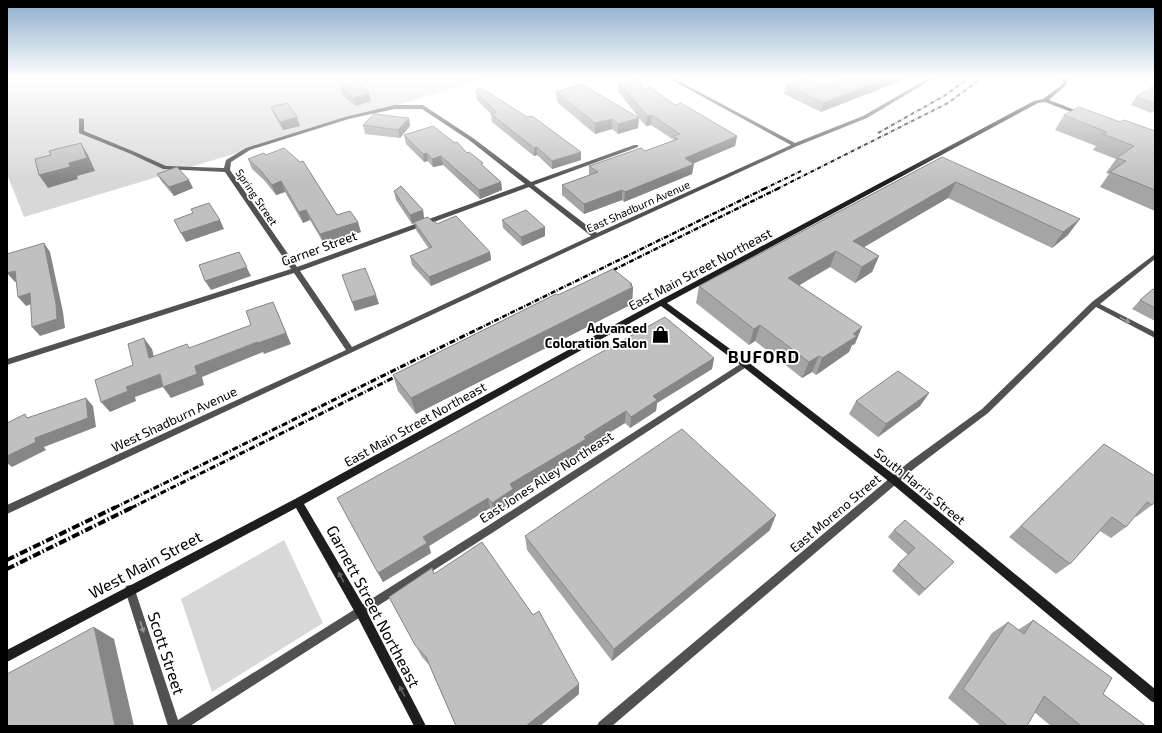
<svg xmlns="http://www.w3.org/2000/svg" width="1162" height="733" font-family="'Exo 2',sans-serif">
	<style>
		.green { fill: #d8d8d8 }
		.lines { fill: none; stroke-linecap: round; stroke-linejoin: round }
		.street { fill: #515151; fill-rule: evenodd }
		.secondary { fill: #1e1e1e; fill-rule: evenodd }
		.rail-far3 { stroke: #000; stroke-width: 2; stroke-dasharray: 4 1.5 0.5 1.5; stroke-linecap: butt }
		.rail-far2 { stroke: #000; stroke-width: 2.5; stroke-dasharray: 5 1.5 1 1.5; stroke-linecap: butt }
		.rail-far1 { stroke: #000; stroke-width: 3; stroke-dasharray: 6 2 1 2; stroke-linecap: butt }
		.rail { stroke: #000; stroke-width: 4; stroke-dasharray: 8 2.5 1.5 2.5; stroke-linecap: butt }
		.wall { fill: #a5a5a5 }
		.shaded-wall { fill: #868686 }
		.building { fill: #c0c0c0; stroke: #868686 }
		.oneway { fill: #979797 }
		.oneway2 { fill: #626262 }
		.labels { text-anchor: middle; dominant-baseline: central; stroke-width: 3.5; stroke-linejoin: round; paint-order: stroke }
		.far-street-label { font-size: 11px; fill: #000; stroke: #fff }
		.street-label { font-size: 13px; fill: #000; stroke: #fff }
		.poi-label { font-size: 13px; font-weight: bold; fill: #000; stroke: #fff; text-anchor: end }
		.near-street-label { font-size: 16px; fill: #000; stroke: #fff }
		.district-label { font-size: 17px; font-weight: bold; letter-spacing: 1px; fill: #000; stroke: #fff }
	</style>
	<rect width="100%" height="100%" fill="#fff"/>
	<path class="green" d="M7,78h480l-463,139 -17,-43z
		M284,540l39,83 -111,69 -31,-93z"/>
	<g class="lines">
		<path class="street" d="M668,78h5l122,65 68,-27 66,-38h5l-67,40 -70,28 -199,91 -591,277v-9l339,-155 -52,-77 -287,92v-6l284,-90 -66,-97 -62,-3 -32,-15 -52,-21v-15l5,1v12l51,21 31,14 58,2 2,-8 20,-12 99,-31 50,-12h28l50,33 58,44 103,-37h4v2l-104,38 63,48 194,-88zM395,109h27l47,31 56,44 -228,83 -67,-97 1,-8 19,-12 98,-31zM529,187l62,49 -239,111 -52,-76z
			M1155,254v5l-55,45 55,28v6l-59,-31 -108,106 -73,55 -303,258h-15l2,-4 310,-260 73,-53 110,-107z
			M745,361l4,3 -1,2 -256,167 -302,193h-22l-43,-136 1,-4 4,-1 4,1 1,4 43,130 308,-193z"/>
		<path class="secondary" d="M1062,78h4l1,6 -18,16 34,13v2h-4l-34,-13 -7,1 -371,200 81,59 149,115 258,212v14l-4,-2 -260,-218 -149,-117 -81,-60 -357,198 61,104 61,118h-12l-57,-110 -61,-108 -289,154v-12l288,-151 341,-186 398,-212 9,-2 20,-15z"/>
		<path class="rail-far3" d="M878,133l66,-37 25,-18
			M764,189l37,-18
			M777,189l171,-86 34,-25"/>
		<path class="rail-far2" d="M605,274l174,-86
			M478,329l288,-141"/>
		<path class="rail-far1" d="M114,508l366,-180
			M131,508l272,-135"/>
		<path class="rail" d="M7,560l109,-53
			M7,569l126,-62"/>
	</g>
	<path class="wall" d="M907,78l-86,34 -37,-18 2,-10 37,1z
		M618,82l26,7 31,16 62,31 -2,10 -42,17 -1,11 -68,28 -2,-2 -38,14 -22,-19v-10l27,-10v-9l56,-15 29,-11 -23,-15 -5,1 -7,-8 -1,10 -20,6 -6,-5 -17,5 -38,-32 -1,-10 83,26 -21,-27z
		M1155,85v25l-4,3 -20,-8 5,-8z
		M340,87l31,14 -16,5 -13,-11z
		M476,92l105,68 -29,9 -15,-14 -3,1 -42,-34 -1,-8 -14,-14z
		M271,107l29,19 -17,4 -9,-15z
		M1064,115l56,7 35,9v80l-55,-24 9,-13 -3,-1 10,-14 -23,-9 3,-4 -41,-16z
		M409,118l1,8 -10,12 -35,-4 -2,-9z
		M404,135l63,18 34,29 1,8 -22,9 -37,-34 -10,2 -5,-6 -4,1 -18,-18z
		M942,157l126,78 -16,13 -104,-50 -84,49 15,9 -7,16 -17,11 -25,-16 -32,18 57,59 -3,1 -3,7 -33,23 -4,-3 -10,6 -47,-37 -6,4 -53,-42 3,-17z
		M248,159l89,56 24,17 -37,12 -14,-24 -7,3 -18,-31 -9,3 -11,-14 -13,-12z
		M157,174l36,14 -19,8 -12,-14z
		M394,191l29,19 1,8 13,6 53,28 1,8 -60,26 -19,-21 -2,-9 19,-7 -13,-19 -1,-7 -3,1 -16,-24z
		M502,220l43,16 -23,10 -19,-18z
		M632,286l1,1 -1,17 -216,110 -18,-23 -5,-16 165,-80z
		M1155,290v31l-23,-12 8,-9z
		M714,358l-2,11 -55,34 -1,8 -26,17 -5,-5 -39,24v3l-72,43 1,7 -21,13 -4,-5 -61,38 2,7 -48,29 -46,-84z
		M929,393l-9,13 -42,31 -29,-23 7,-13z
		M1104,444l48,61 -16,12 -1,-1 -9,11 -15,11 -11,-7 -30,33 -14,10 -47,-37z
		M770,530l-158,131 -85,-111 -2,-14z
		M894,530l60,32 -35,34 -27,-25 6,-7 10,-9 -20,-18z
		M434,574l145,120 -39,32h-84l-27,-61 -7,-8 -33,-60z
		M1033,620l70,74 43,32h-95l-17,-14 -7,14h-46l-33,-28 44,-65 16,-11 10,8z"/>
	<path class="shaded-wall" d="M888,78h20l-87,34 2,-9z
		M369,93l2,8 -16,5 -2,-8z
		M652,115l-1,10 -5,1 1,-10z
		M297,117l3,9 -17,4 -3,-8z
		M409,118l1,8 -10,12 -2,-8z
		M639,118l-1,10 -20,6v-10z
		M612,119v10l-17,5v-11z
		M737,136l-2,10 -52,22 2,-10z
		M81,143l7,12 7,16 -18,5 1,3 -30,9 -9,-13 30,-12z
		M537,147v8l-3,1v-8z
		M581,152v8l-29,9v-8z
		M427,153l1,8 -4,1 -1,-8z
		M441,156l2,9 -10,2 -1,-8z
		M694,164l-2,10 -68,28 1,-10z
		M189,180l4,8 -19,8 -5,-9z
		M281,181l4,11 -9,3 -4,-10z
		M501,182l1,8 -22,9 -1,-9z
		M956,182l-8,16 -101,59 6,-16z
		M622,190v10l-38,14v-10z
		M306,210l4,10 -7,3 -4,-11z
		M423,210l1,9 -12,5 -2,-9z
		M1080,219l-12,16 -16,13 11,-16z
		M220,220l4,9 -38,13 -5,-9z
		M358,222l3,10 -37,12 -4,-10z
		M545,227v9l-23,10 -1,-9z
		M44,243l6,9 13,60 2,16 -25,8 -8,-9z
		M836,251l-6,16 -47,28 5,-17z
		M239,252l12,24 -40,14 -6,-9z
		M490,252l1,8 -60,26 -2,-9z
		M879,256l-7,16 -17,11 7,-16z
		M15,271l8,9 -8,2 -8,-9z
		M632,284v4l1,-1 -1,17 -216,110 -5,-16z
		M30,293l7,9 -11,4 -8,-9z
		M376,295l3,9 -24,7 -3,-9z
		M273,302l18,42 -27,10 -1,-2 -61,25 2,8 -33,13 -8,-11 32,-21 62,-24z
		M760,325l-5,16 -6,4 5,-16z
		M862,327l-7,17 -3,1 -3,7 -33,23 6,-17 31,-24z
		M144,338l8,11 5,20 -8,-11z
		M819,356l-7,16 -10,6 7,-16z
		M714,358l-2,11 -55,34 -1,8 -26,17 1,-11 22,-21z
		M160,374l8,11 -33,12 1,4 -26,11 -9,-10 25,-15z
		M929,393l-9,13 -42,31 8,-13z
		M86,398l7,8 3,21 -52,20 2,3 -34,17 -5,-4v-7l28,-18z
		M626,411l-1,12 -39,24v3l-72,43 1,7 -21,13 -2,-10 18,-19z
		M488,498l2,10 -61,38 2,7 -48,29 -5,-9 45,-36z
		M776,515l-6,15 -158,131 2,-12z
		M94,627l20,12 20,87h-19z
		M579,684v10l-39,32h-14z"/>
	<path class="building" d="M805,78h2l16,7 21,-7h44l-65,25 -37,-19z
		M636,79l8,10 6,-2 25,18 6,-2 56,33 -52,22 9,6 -69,28 -3,-2 -38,14 -22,-19 36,-13 -9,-6 52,-18 4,3 33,-12 -4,-3 6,-2 -28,-19 -5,1 -29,-34z
		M356,82l13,11 -16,5 -13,-11z
		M582,84l57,34 -21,6 -6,-5 -17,4 -39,-31z
		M1155,85v19l-19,-7z
		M480,87l47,30 5,-1 49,36 -29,9 -15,-14 -3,1 -43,-34 5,-2 -20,-20z
		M287,103l10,14 -17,5 -9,-15z
		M1079,107l41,15 4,-2 31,11v59l-45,-18 16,-11 -9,-3 17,-12 -31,-12 4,-2 -43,-17z
		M374,114l35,4 -11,12 -35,-5z
		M433,126l22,17 2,-1 10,11 2,-1 14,11 -2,1 20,18 -22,8 -38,-34 -9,3 -5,-6 -4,1 -19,-19z
		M81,143l6,15 -18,5 1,4 -31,8 -4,-16 16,-4 -2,-4z
		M284,148l16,14 3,-1 34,54 13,-4 8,11 -38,12 -14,-24 -7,2 -18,-31 -9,4 -11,-14 -13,-12 16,-6 2,2z
		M942,157l138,62 -17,13 -107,-50 -103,59 26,15 -17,11 -26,-16 -48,27 74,49 -9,7 4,2 -35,22 -3,-2 -10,6 -49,-37 -6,4 -55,-43z
		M177,167l12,13 -20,7 -12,-13z
		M401,186l22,24 -13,5 -16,-24z
		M209,203l11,17 -39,13 -7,-13 19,-7 -2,-4z
		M526,210l19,17 -24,10 -19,-17z
		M456,216l34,36 -61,25 -19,-21 22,-9 -18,-25 14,-5 5,5 2,-1 2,3z
		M44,243l12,61 1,15 -25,8 -2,-34 -12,4 -3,-26 -8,2v-19z
		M239,252l8,15 -42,14 -6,-16z
		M365,268l11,27 -24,7 -10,-27z
		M613,269l19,15 -2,1 3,2 -222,111 -18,-23 163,-81 2,1z
		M1153,289l2,1v18l-15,-8z
		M273,302l13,31 -28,10 -1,-1 -62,24 2,8 -34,13 -3,-13 -34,13 2,4 -27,11 -6,-22 38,-15 -5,-21 16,-6 5,20 38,-14 2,4 62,-23 -5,-14z
		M665,317l49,41 -61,38 4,4 -26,17 -5,-6 -42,26 2,2 -76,45 3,5 -21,14 -4,-5 -65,39 4,6 -49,30 -41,-75z
		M898,371l31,22 -43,31 -30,-23z
		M86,398l2,20 -53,20 1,4 -29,14v-33l18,-9 2,4z
		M682,429l94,86 -162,134 -89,-113z
		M1104,444l51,32v25l-3,4 -5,-3 -21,25 -14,-10 -42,47 -49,-38z
		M905,520l49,42 -29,27 -27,-25 17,-16 -21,-18z
		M482,542l51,73 6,-4 40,73 -53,42h-70l-30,-69 -11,-12 -26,-48 43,-29 2,6z
		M1033,620l79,58 -9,16 43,32h-65l-37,-30 -17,30h-19l-45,-37 45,-67 16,12z
		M94,627l21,99h-108v-52z"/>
	<defs><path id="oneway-solid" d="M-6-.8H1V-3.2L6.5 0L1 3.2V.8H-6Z"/></defs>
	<g class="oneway">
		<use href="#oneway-solid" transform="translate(1125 320) rotate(28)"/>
		<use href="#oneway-solid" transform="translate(142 627) rotate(72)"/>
	</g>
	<g class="oneway2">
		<use href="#oneway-solid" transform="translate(341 577) rotate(-119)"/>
		<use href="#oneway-solid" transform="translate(402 691) rotate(-118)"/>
	</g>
	<linearGradient id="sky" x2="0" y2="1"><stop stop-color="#8baccb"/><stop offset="0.43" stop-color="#fff"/><stop offset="1" stop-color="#fff" stop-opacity="0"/></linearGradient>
	<rect width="1162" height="180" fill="url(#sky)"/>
	<defs>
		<symbol id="shop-bare" viewBox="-9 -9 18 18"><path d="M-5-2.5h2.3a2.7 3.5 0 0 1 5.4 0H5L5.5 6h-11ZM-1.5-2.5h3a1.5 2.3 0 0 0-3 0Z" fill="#000" stroke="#fff" stroke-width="2.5" paint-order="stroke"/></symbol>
	</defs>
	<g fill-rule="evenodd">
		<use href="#shop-bare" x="648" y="322" width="25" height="25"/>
	</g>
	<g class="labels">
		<g class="far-street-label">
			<text transform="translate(257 197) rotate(56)">Spring Street</text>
			<text transform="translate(638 206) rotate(-24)">East Shadburn Avenue</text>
		</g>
		<g class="street-label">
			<text transform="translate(319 248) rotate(-20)">Garner Street</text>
			<text transform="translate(700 269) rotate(-28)">East Main Street Northeast</text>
			<text transform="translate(174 419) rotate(-25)">West Shadburn Avenue</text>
			<text transform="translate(415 424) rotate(-29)">East Main Street Northeast</text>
			<text transform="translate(546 477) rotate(-33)">East Jones Alley Northeast</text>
			<text transform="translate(920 486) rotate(39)">South Harris Street</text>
			<text transform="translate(835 513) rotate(-40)">East Moreno Street</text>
		</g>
		<g class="poi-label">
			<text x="647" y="328">Advanced<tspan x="647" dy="15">Coloration Salon</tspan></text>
		</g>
		<g class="near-street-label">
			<text transform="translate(145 564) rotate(-28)">West Main Street</text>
			<text transform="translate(374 606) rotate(62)">Garnett Street Northeast</text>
			<text transform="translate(167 653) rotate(72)">Scott Street</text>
		</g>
		<g class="district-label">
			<text x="764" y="356">BUFORD</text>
		</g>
	</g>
	<rect width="1162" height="733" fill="none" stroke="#000000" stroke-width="16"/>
</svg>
